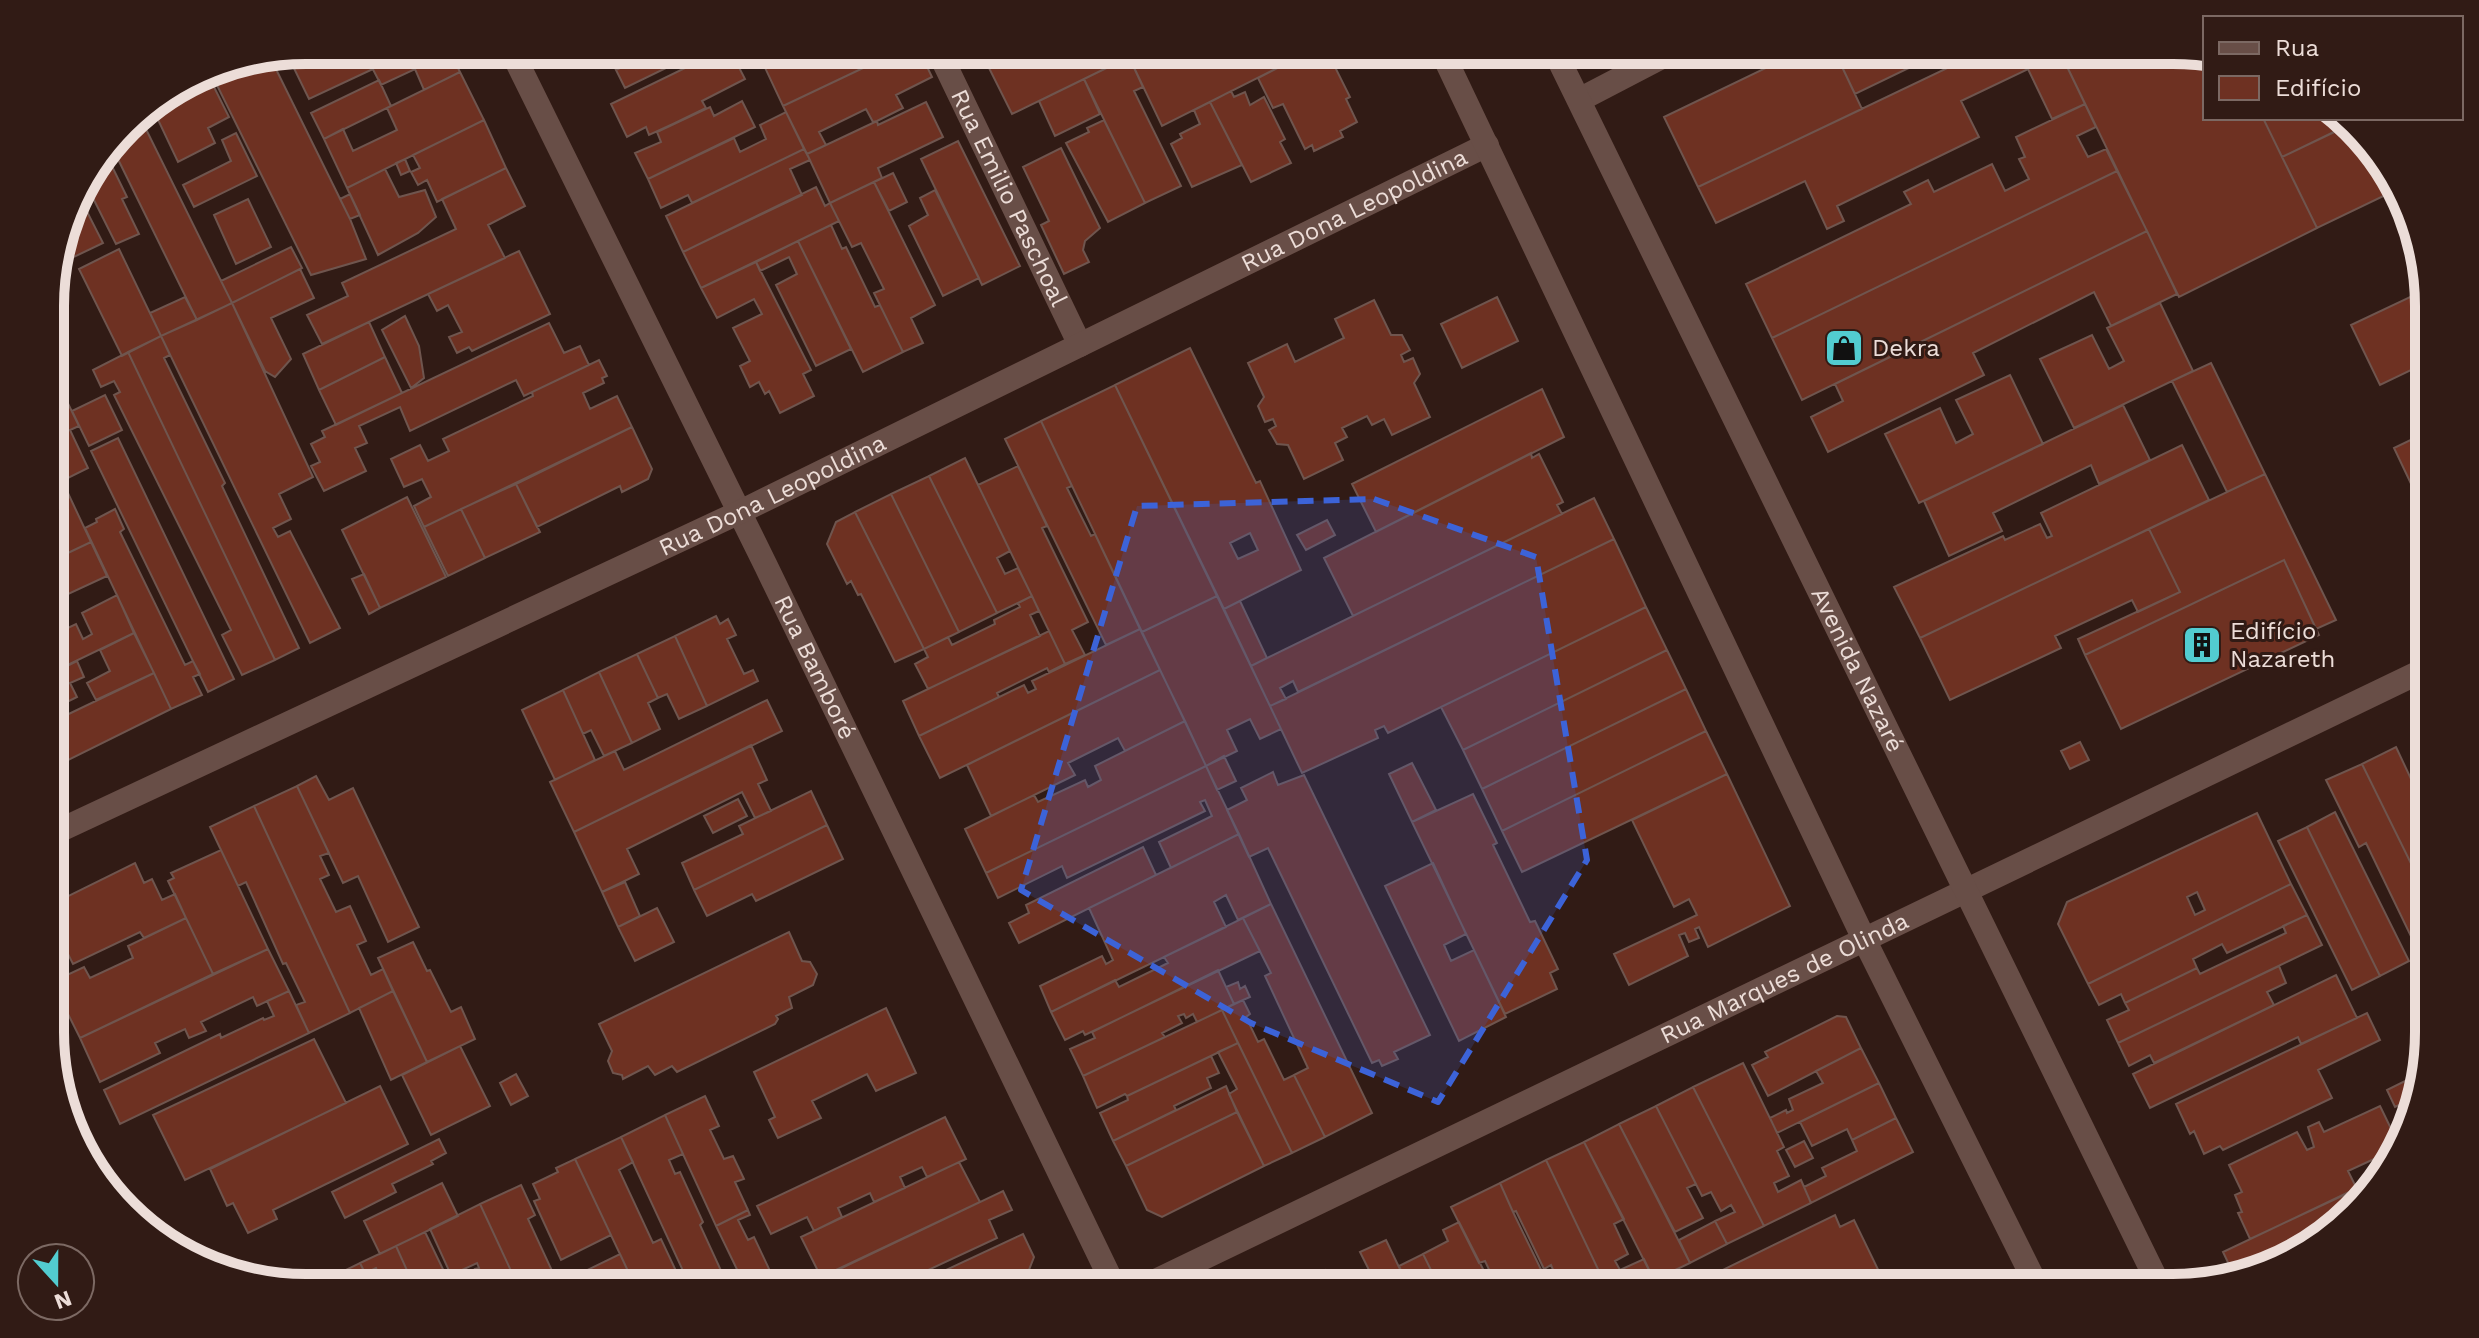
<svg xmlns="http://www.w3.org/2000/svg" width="2479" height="1338" font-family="'Work Sans',sans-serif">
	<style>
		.building { fill: #6e3122; stroke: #6f554e; stroke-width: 2; fill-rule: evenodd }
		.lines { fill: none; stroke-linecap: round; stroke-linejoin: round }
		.street { stroke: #684e47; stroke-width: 24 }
		.secondary { stroke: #684e47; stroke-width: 24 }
		.marked { fill: #3c63d8; fill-opacity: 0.2; stroke: #3c63d8; stroke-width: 6; stroke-dasharray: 16 10; stroke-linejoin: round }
		.labels { text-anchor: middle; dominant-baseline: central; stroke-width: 6; stroke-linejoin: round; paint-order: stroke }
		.street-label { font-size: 24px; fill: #ecddd8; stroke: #311b15 }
		.poi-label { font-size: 24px; fill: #ecddd8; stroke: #311b15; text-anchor: start }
		.rim { fill: none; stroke: #ecddd8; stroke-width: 10 }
	</style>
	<rect width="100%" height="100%" fill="#311b15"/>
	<path class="building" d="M306,50h57l10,19 -64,30 -22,-45z
		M363,50h55l6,13 26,-11 10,20 -36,18 -9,-21 -34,16z
		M584,50h22l-18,9z
		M606,50h50l-40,20z
		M656,50h47l-78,38 -9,-18z
		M722,50h8l15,29 -43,22 4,7 -33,16 -24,11 -3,-8 -19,10 -16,-33z
		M756,50h18l-14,7z
		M774,50h97l-9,5 -2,-4 -7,2 8,16 -78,37 -23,-49z
		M901,50h18l13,27 -36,18 7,13 -26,13 -4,1 -7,-13 -47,23 7,13 -19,9 -24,-48z
		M992,50h28l-22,11z
		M1020,50h67l7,14 7,-3 -5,-11h29l4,7 -117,57 -24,-48z
		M1125,50h19l-15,7z
		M1144,50h169l-151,76 -33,-69z
		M1313,50h5l8,16 7,-3 17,34 -4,2 11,23 -17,9 3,6 -29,14 -2,-6 -7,4 -22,-45 -10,4 -15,-30z
		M1803,50h31l28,59 -164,78 -34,-70z
		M1834,50h112l-91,44z
		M1985,50h74l26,54 -33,15 -24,-50 -67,32 18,36 -142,69 7,15 -17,8 -22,-48 -89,42 -18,-36z
		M2059,50h114l32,7v61h58l54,110 -138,69z
		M270,57l80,162 16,40 -55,16 -102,-206z
		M1129,57l14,30 -9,4 47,95 -36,17 -61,-124z
		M206,71l23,46 -21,11 7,15 -37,19 -27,-57z
		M460,72l24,48 -137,68 -23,-49 19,-10 10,22 44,-21 -10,-22z
		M1084,79l16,35 -45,22 -16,-35z
		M379,80l12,26 -67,33 -13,-26z
		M1231,91l3,6 11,-5 5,13 14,-8 21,42 -5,3 11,21 -40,19 -41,-80z
		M742,101l13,26 -107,52 -13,-26 26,-11 -4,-10 53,-25 4,9z
		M926,102l17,35 -65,31 4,10 -52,25 -23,-49 70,-33 1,4z
		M1210,102l32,63 -50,22 -21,-43 11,-6 -2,-4 20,-10 -6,-14z
		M2085,104l11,23 -19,9 11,21 18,-8 11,22 -345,167 -26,-54 165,-80 -7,-12 24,-12 6,12 58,-28 13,27 24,-12 -10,-20 6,-2 -9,-20z
		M786,112l18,37 -112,54 -4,-8 -27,13 -13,-29 86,-41 6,14 26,-13 -6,-14z
		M138,113l94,190 -35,17 -85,-173z
		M2263,118h71l11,9 -63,30z
		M484,120l22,48 -69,34 -10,-22 -9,5 -7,-13 9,-4 -7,-13z
		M1104,120l41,83 -37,19 -42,-79 23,-11 -2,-4z
		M2344,127l42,36 10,27 -79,38 -35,-71z
		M236,133l21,43 -63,31 -11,-22 48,-24 -9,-21z
		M958,141l62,125 -38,19 -61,-126z
		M1061,148l39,80 -15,13 -2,9 6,12 -25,12 -23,-49 8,-4 -26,-54z
		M804,149l6,11 -20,9 12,26 -119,57 -17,-36z
		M106,154l21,43 -5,2 17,35 -23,10 -31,-62z
		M405,159l5,12 -9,4 -5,-12z
		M506,168l19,38 -37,19 17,33 -183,86 -15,-29 41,-19 -6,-13 114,-54 -14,-30z
		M385,169l14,28 26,-7 11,27 -18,16 -40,22 -31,-67z
		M2117,171l30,60 -345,169 -30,-62z
		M893,173l14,29 -18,9 -15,-29z
		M874,182l61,123 -24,13 12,25 -20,9 -29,-59 10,-4 -23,-46 -9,4 -22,-44z
		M816,187l9,19 5,-3 9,18 -138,67 -18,-36z
		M935,190l44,88 -36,18 -34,-70 19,-11 -8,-17z
		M77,192l26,51 -46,22z
		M350,194l10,21 -10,4 -10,-20z
		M248,199l23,48 -35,17 -22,-49z
		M831,225l11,24 4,-2 29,60 5,-2 23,47 -40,20 -65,-131z
		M2147,231l30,63 -66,32 -17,-34 -121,61 11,22 -156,77 -17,-35 32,-16 -8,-17z
		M798,241l53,108 -35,17 -40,-81 21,-11 -8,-17 -29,14 -4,-9z
		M291,247l11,21 -70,35 -11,-22z
		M119,249l42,87 -39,20 -43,-87z
		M519,251l31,63 -78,37 -3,-4 -12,6 -8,-16 13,-5 -14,-27 -11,6 -9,-17z
		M756,262l55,108 -8,4 11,22 -34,17 -11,-22 -4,3 -6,-12 -9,5 -10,-21 10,-5 -17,-33 29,-14 -8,-15 -37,19 -16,-30z
		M300,269l14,29 -43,20 20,41 -16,18 -10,-6 -33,-68z
		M2427,289v104l-12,-25 -35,17 -29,-60z
		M185,297l12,23 -36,16 -11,-23z
		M1497,297l21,44 -56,27 -21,-44z
		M1374,300l17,35h11l8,15 -9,5 3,7 9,-4 7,16 -6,9 16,34 -38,18 -8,-16 -12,6 -5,-9 -25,12 5,9 -12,6 8,17 -39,19 -16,-34 -11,-1 -8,-14 7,-4 -3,-7 -8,3 -7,-16 6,-9 -16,-34 39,-19 8,18 49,-24 -9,-19z
		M232,303l81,174 -34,17 12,25 -18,9 5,9 12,-6 50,97 -30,15 -149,-307z
		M2160,303l33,68 -119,57 -34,-69 52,-24 17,34 15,-8 -17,-33z
		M405,316l14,30 5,32 -13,10 -29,-58z
		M369,322l16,35 -66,33 -16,-36z
		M549,323l15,30 16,-7 9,19 -65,31 -8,-16 -106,51 -10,-24 -41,19 8,17 -12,5 11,23 -42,20 -13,-25 9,-4 -9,-18 14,-7 -3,-6z
		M161,336l9,19 -6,3 61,125 -3,3 77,162 -24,12 -147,-308z
		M51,348l16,33 -16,8z
		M1190,348l66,135 4,-2 41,89 -77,39 -109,-224zM1250,533l8,17 -20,9 -8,-16z
		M128,352l147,308 -33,15 -20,-40 9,-5 -117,-235 6,-3 -6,-11 -13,6 -8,-17z
		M385,357l17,36 -66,32 -17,-35z
		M599,360l8,16 -5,2 2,5 -21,10 7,16 27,-13 15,31 -208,100 -10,-21 17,-9 -9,-18 -18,8 -13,-28 29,-14 8,16 21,-10 -6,-12 90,-43 -1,-4z
		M2211,363l54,111 -38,18 -55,-111z
		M2010,375l33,69 -124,59 -34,-69 55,-26 16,35 17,-9 -17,-34z
		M59,385l20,41 -9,4 18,38 -26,13 -11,-24v-68z
		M1115,385l102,211 -75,36 -101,-211z
		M1542,389l22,48 -188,95 -24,-48z
		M105,395l17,35 -33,16 -17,-35z
		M2123,405l27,55 -51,24 -8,-19 -98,48 9,18 -53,25 -25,-55z
		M1041,421l31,65 -5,2 24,48 4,-2 45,95 -34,16 -101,-206z
		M632,427l20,42 -4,10 -26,13 -2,-6 -83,41 -21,-43z
		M2427,432l1,75 -5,2 -29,-61z
		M118,438l116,241 -26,13 -117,-241z
		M2182,445l27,55 -289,138 -26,-51 109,-51 2,4 35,-16 7,14 5,-2 -11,-23z
		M1531,453l1,5 7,-4 24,48 -6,3 5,9 -209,102 -29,-58z
		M51,457l8,17 -8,3z
		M965,458l45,93 -13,7 8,16 13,-6 14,28 -35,17 -68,-137z
		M1018,466l29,60 -5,2 46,94 -16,8 13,25 -20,9 -87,-179z
		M59,474l32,68 -40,19v-84z
		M2265,474l71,146 -20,9 -32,-69 -199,95 -7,-16 102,-47 -31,-63z
		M929,476l68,137 -38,19 -68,-138z
		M516,484l24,48 -55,26 -24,-49z
		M891,494l68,138 -35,17 -69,-137z
		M407,497l39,80 -66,31 -38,-78z
		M1594,498l20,41 -316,153 -5,-11 -13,7 6,11 -16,7 -19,-40z
		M115,509l9,20 -4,3 65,133 8,-4 7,13 -7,3 9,18 -31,14 -86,-181 12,-6 -1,-3z
		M461,509l24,49 -37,18 -24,-49z
		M855,512l69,137 -29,13 -34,-68 -3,1 -7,-14 -4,3 -20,-40 9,-22z
		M1327,520l8,15 -29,15 -9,-15z
		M2149,529l31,63 -42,20 -6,-12 -77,36 6,12 -111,52 -30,-62z
		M1614,539l32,68 -258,126 -4,-7 -9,4 3,8 -76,35 -32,-67z
		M91,542l16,34 -56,26v-41z
		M2284,560l35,75 -198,94 -36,-74z
		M364,574l16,34 -11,6 -17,-35z
		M117,595l17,38 -83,40v-37l25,-12 7,15 9,-5 -10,-21z
		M1032,596l7,15 -9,4 10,21 -112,53 -13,-25 13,-7 -4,-8 24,-12 4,8 43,-21 -1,-4 26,-13 -2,-4z
		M1217,596l64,133 -21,10 -10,-20 -23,11 10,21 -31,15 -64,-134z
		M1240,601l27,57 -16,8 -27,-57z
		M1646,607l21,43 -204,100 -22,-43z
		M716,616l4,8 8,-5 8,16 -9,4 17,35 9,-4 5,11 -51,25 -32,-70z
		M1140,629l20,41 -220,108 -21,-42 105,-51 4,8 8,-4 -4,-8z
		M1049,631l16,33 -16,8 -2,-4 -50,25 2,4 -80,39 -16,-35z
		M134,633l20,40 -58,27 -9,-17 23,-12 -10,-21z
		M675,636l32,70 -28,13 -12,-25 -9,4 -21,-44z
		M1667,650l19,39 -204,100 -19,-39z
		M637,654l21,44 -10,5 12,26 -28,14 -33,-71z
		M77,661l7,16 -14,6 7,14 -26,13v-36z
		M1160,670l25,51 -60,30 -7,-13 -50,25 7,12 -84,41 -24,-51z
		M599,672l33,71 -28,13 -13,-26 -8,4 -20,-44z
		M154,673l17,36 -119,59v-46z
		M1686,689l20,42 -204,100 -20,-42z
		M563,690l32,70 -40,20 -33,-70z
		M767,700l15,31 -208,101 -24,-50 65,-31 9,19z
		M1185,721l21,45 -220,107 -21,-44 69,-34 4,7 47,-22 3,7 13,-7 -6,-14z
		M1706,731l21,43 -205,98 -20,-41z
		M2080,742l9,18 -19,9 -9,-18z
		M751,745l16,35 -9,4 13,27 -16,7 -13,-26 -115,57 12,25 -37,18 -28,-60z
		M2396,747l32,68 -5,2 5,11 1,72 -67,-136z
		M1224,756l12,25 -19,9 -11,-24z
		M1412,763l24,47 -24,12 -23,-48z
		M2362,764l67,136v48l-10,5 -53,-110 -7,4 -33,-67z
		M1206,766l33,68 -68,34 -12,-26 53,-26 -7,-16 -5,2 5,9 -138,67 -5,-12 -64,32 -12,-25z
		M2428,770v44l-13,-28 8,-5 -3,-6z
		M1273,772l5,13 26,-10 126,260 -36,17 4,7 -16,7 -3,-6 -7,3 -104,-215 -19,9 -22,-47 20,-10 -6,-12z
		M1727,774l63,132 -82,41 -9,-20 -4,2 4,9 -10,4 -4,-9 -6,2 9,21 -59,29 -15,-31 83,-39 -8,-16 -15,8 -42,-87z
		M316,776l13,24 24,-12 66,139 -31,15 -30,-66 -15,7 -46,-97z
		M297,786l32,67 -9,3 9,19 -9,4 16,33 14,-6 16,35 -9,4 14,30 12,-6 10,22 -43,22 -96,-207z
		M811,791l16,34 -133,65 -12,-27 61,-29 -4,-8z
		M1473,794l24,49 -4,2 37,77 5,-1 23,48 -8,4 7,16 -52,25 -93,-192z
		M738,799l9,17 -34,17 -9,-17z
		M254,806l96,207 -41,20 -13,-28 9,-3 -19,-39 -3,1 -37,-82 -8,4 -28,-59z
		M2335,812l74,149 -29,15 -73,-149z
		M2257,813l34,71 -203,100 -30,-60 9,-22zM2197,892l8,18 -10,5 -8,-18z
		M827,825l16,34 -87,42 -4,-7 -45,22 -13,-26z
		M2307,827l73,149 -28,14 -74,-149z
		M1239,834l32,70 -33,16 -12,-25 -12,7 12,25 -175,85 -11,-26 62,-30 4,8 7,-4 -24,-52z
		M1143,847l13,28 -137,68 -10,-20 20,-10 -3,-8z
		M221,850l47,99 -55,25 -45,-93 6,-3 -3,-5z
		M135,863l9,20 8,-4 10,21 13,-6 11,24 -42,20 -4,-6 -67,32 -15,-30 -6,3v-33z
		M1433,863l33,71 -22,11 7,16 23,-11 32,67 -47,24 -74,-155z
		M625,882l15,34 -22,11 -16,-35z
		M2291,884l16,31 -80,38 -5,-9 -29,15 4,9 -72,35 -4,-9 -22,11 -11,-21z
		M1271,904l101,209 -47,24 -31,-62 14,-7 -43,-92 6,-3 -28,-55z
		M657,908l17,34 -39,19 -17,-34z
		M2307,915l15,30 -204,98 -11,-23 22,-10 -4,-7 72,-35 3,6 86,-41 -3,-7z
		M186,918l27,56 -133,64 -28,-56 32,-15 6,11 43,-20 -5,-12z
		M1243,918l17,33 -175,84 -2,-4 -18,9 -14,-28 64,-32 4,7 49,-24 -4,-6z
		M789,932l13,29 8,1 7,12 -4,11 -24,12 3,11 -16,8 2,3 -3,5 -98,48 -5,-6 -17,9 -7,-9 -25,13 -1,-4 -9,-2 -5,-12 4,-10 -13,-27z
		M413,942l14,29 3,-1 21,42 10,-5 14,32 -48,23 -49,-104z
		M268,949l21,42 -32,15 -4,-9 -52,25 5,9 -17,7 -4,-9 -30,14 5,10 -60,29 -20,-44z
		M2429,960v23l-2,1 -9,-19z
		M2279,966l7,17 -19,9 7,13 -120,58 -4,-8 -21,11 -11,-23z
		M1218,970l16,34 -37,18 -4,-8 -7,4 -2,-4 -6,2 4,7 -20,10 3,4 -82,39 -13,-27 25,-11 -3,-6z
		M2336,975l21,43 -56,26 -3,-7 -148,71 -17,-34z
		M1238,982l2,7 5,-3 5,11 -16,7 -8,-17z
		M289,991l20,42 -189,91 -16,-34 116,-56 1,4 42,-20 1,2 10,-4 -7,-15z
		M393,991l34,71 -36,18 -32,-72z
		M1243,1000l7,14 -4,3 12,25 6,-3 20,41 10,-5 31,62 -33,16 -70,-143z
		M886,1008l30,65 -40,18 -9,-17 -55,27 9,17 -43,20 -9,-18 6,-3 -21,-45z
		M1222,1010l16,33 -111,53 -2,-2 -28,14 -14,-32z
		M2367,1013l13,27 -62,30 14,28 -109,52 -3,-4 -16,8 -10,-23 -4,3 -14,-30z
		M1837,1016l9,1 15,31 -93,48 -16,-31 16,-8 -3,-5z
		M314,1039l32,64 -161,77 -32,-65z
		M1238,1043l54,110 -28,13 -35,-72 8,-5 -19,-37z
		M460,1046l30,60 -59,29 -29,-60z
		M1861,1048l18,35 -102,50 -7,-15 16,-8 1,3 6,-3 -4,-11 34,-16 -7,-12z
		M1211,1056l8,17 -12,5 4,10 -37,18 2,4 -63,31 -13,-28 28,-13 -1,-4z
		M1743,1063l41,84 -7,4 12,25 -15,7 4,9 23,-12 10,23 -47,23 -71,-139z
		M516,1074l12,22 -17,9 -11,-22z
		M2419,1074l-5,24 -19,9 -8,-17z
		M1879,1083l17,35 -44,22 -5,-11 -35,17 -12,-24z
		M380,1086l28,58 -135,66 4,9 -29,14 -15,-30 -6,3 -17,-37z
		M1226,1086l11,26 -111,54 -13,-25z
		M1693,1087l71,139 -37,18 -12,-23 20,-9 -4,-7 -10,6 -10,-19 -9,4 -46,-90z
		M705,1096l14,30 -9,4 14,29 9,-3 11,23 -9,3 13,28 -32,16 -51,-111z
		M1656,1106l40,78 -9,4 16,30 -28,14 -56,-108z
		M2380,1106l20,41 -52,24 9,18 -107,50 -12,-26 4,-1 -7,-17 7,-3 -13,-27 68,-33 10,18 7,-3 -6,-20 11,-5 5,10z
		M1237,1112l27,54 -102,51 -15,-7 -21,-44z
		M665,1115l18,39 -14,6 6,14 5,-2 23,50 -3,3 29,63h-38l-70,-151z
		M945,1117l21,42 -39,18 -5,-10 -22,10 5,11 -31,14 -4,-9 -32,15 4,9 -28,14 -7,-14 -36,17 -14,-28z
		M1896,1118l17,34 -102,51 -7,-16 22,-11 -4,-8 35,-17 -5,-11z
		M1619,1124l71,139 -36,17 -70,-138z
		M621,1137l12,25 -14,8 34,73 8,-4 23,49h-48l-61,-129z
		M439,1139l7,14 -15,8 2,3 -41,20 4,8 -51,26 -13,-26z
		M1804,1141l9,17 -18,9 -9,-17z
		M1584,1142l40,77 -10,5 14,30 -13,7 5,9 24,-11 10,21 -15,8h-32l-61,-128z
		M575,1159l36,76 -50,25 -27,-59 6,-2 -7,-15 25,-12 -2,-4z
		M1546,1160l61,128h-33l-2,-5 -11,5 -10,-23 -7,4 -28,-58 -3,1 -13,-29z
		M959,1162l21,40 -159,75 -20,-40z
		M2370,1182l-55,63 -82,28 -10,-21z
		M442,1183l16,33 -78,38 -16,-33z
		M1500,1183l13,29 37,76h-45l-7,-13 -5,3 -8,-17 -6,2 -28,-56z
		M521,1185l14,30 -7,4 32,69h-41l-39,-84z
		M1003,1191l9,19 -23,10 8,18 -86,40 4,7 -6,3h-29l-1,-3 4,-1 -4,-10 -29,14h-50z
		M480,1204l39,84h-35l-9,-19 4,-1 -2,-5 -26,12 -21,-46z
		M748,1210l2,5 -12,5 10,20 6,-3 24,51h-32l-30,-62z
		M1835,1215l5,12 14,-7 33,68h-201z
		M1715,1221l12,23 -37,19 -11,-23z
		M1459,1222l26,51 -9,5 5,10h-41l-17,-34 25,-13 -5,-11z
		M425,1232l27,56h-37l-19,-42z
		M1023,1234l11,23 -9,23 -16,8h-91l-2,-4z
		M1386,1240l23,48h-31l-18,-36z
		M396,1246l19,42h-30l-9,-20 -11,5 -5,-10z
		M620,1254l16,34h-63l-4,-9z
		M1423,1254l17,34h-31l-10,-22z
		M360,1263l12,25h-63z
		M1325,1270l8,18h-44z
		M1373,1279l5,9h-22z"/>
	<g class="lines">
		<g class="street">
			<path id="s1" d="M511,50l255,516 349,722"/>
			<path id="s2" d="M938,50l142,295"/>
			<path d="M1579,100l96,-50"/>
			<path id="s3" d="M52,834l688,-322 747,-367"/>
			<path id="s4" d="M1141,1288l1287,-620"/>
		</g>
		<g class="secondary">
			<path d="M1441,50l423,889 174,349"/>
			<path id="s5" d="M1554,50l606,1237"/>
		</g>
	</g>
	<path class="marked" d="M1374,499l162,58 51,303 -149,242 -187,-79 -230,-133 116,-384z"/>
	<defs>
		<symbol id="shop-square" viewBox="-11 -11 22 22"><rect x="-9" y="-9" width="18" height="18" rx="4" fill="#52ccd0" stroke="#311b15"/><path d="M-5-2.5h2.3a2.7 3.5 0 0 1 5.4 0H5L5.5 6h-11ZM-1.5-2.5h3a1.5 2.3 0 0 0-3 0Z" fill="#111"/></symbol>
		<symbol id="building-square" viewBox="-11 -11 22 22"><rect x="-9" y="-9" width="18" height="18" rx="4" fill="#52ccd0" stroke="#311b15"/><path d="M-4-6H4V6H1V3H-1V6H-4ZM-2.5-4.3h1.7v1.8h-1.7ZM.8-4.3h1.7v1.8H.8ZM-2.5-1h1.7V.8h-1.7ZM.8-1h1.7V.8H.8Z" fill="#111"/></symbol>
	</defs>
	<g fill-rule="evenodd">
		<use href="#shop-square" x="1822" y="326" width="44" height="44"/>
		<use href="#building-square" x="2180" y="623" width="44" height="44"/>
	</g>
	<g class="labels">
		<g class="street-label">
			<text stroke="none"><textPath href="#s2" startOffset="164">Rua Emilio Paschoal</textPath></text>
			<text stroke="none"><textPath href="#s3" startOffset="1444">Rua Dona Leopoldina</textPath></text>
			<text stroke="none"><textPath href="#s3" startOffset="796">Rua Dona Leopoldina</textPath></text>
			<text stroke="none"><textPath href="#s1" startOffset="688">Rua Bamboré</textPath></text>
			<text stroke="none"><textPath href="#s5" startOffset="690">Avenida Nazaré</textPath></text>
			<text stroke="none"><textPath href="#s4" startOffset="714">Rua Marques de Olinda</textPath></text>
		</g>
		<g class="poi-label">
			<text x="1872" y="348">Dekra</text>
			<text x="2230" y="631">Edifício<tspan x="2230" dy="28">Nazareth</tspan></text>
		</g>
	</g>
	<path d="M0 0H2479V1338H0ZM306 64H2173A242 242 0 0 1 2415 306V1032A242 242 0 0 1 2173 1274H306A242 242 0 0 1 64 1032V306A242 242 0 0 1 306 64Z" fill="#311b15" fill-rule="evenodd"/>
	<path class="rim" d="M306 64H2173A242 242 0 0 1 2415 306V1032A242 242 0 0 1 2173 1274H306A242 242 0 0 1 64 1032V306A242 242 0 0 1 306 64Z"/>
	<rect x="2203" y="16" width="260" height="104" fill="#311b15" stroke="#7c6963" stroke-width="2"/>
	<rect x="2219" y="42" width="40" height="12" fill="#684e47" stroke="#7c6963" stroke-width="2"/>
	<text x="2275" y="56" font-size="24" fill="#ecddd8">Rua</text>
	<rect x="2219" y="76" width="40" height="24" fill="#6e3122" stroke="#7c6963" stroke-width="2"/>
	<text x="2275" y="96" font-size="24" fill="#ecddd8">Edifício</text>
	<g transform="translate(56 1282) rotate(159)"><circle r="38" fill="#311b15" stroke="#7c6963" stroke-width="2"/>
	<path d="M0-6L14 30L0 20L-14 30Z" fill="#52ccd0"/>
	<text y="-12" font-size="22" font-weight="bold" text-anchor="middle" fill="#ecddd8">N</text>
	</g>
</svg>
